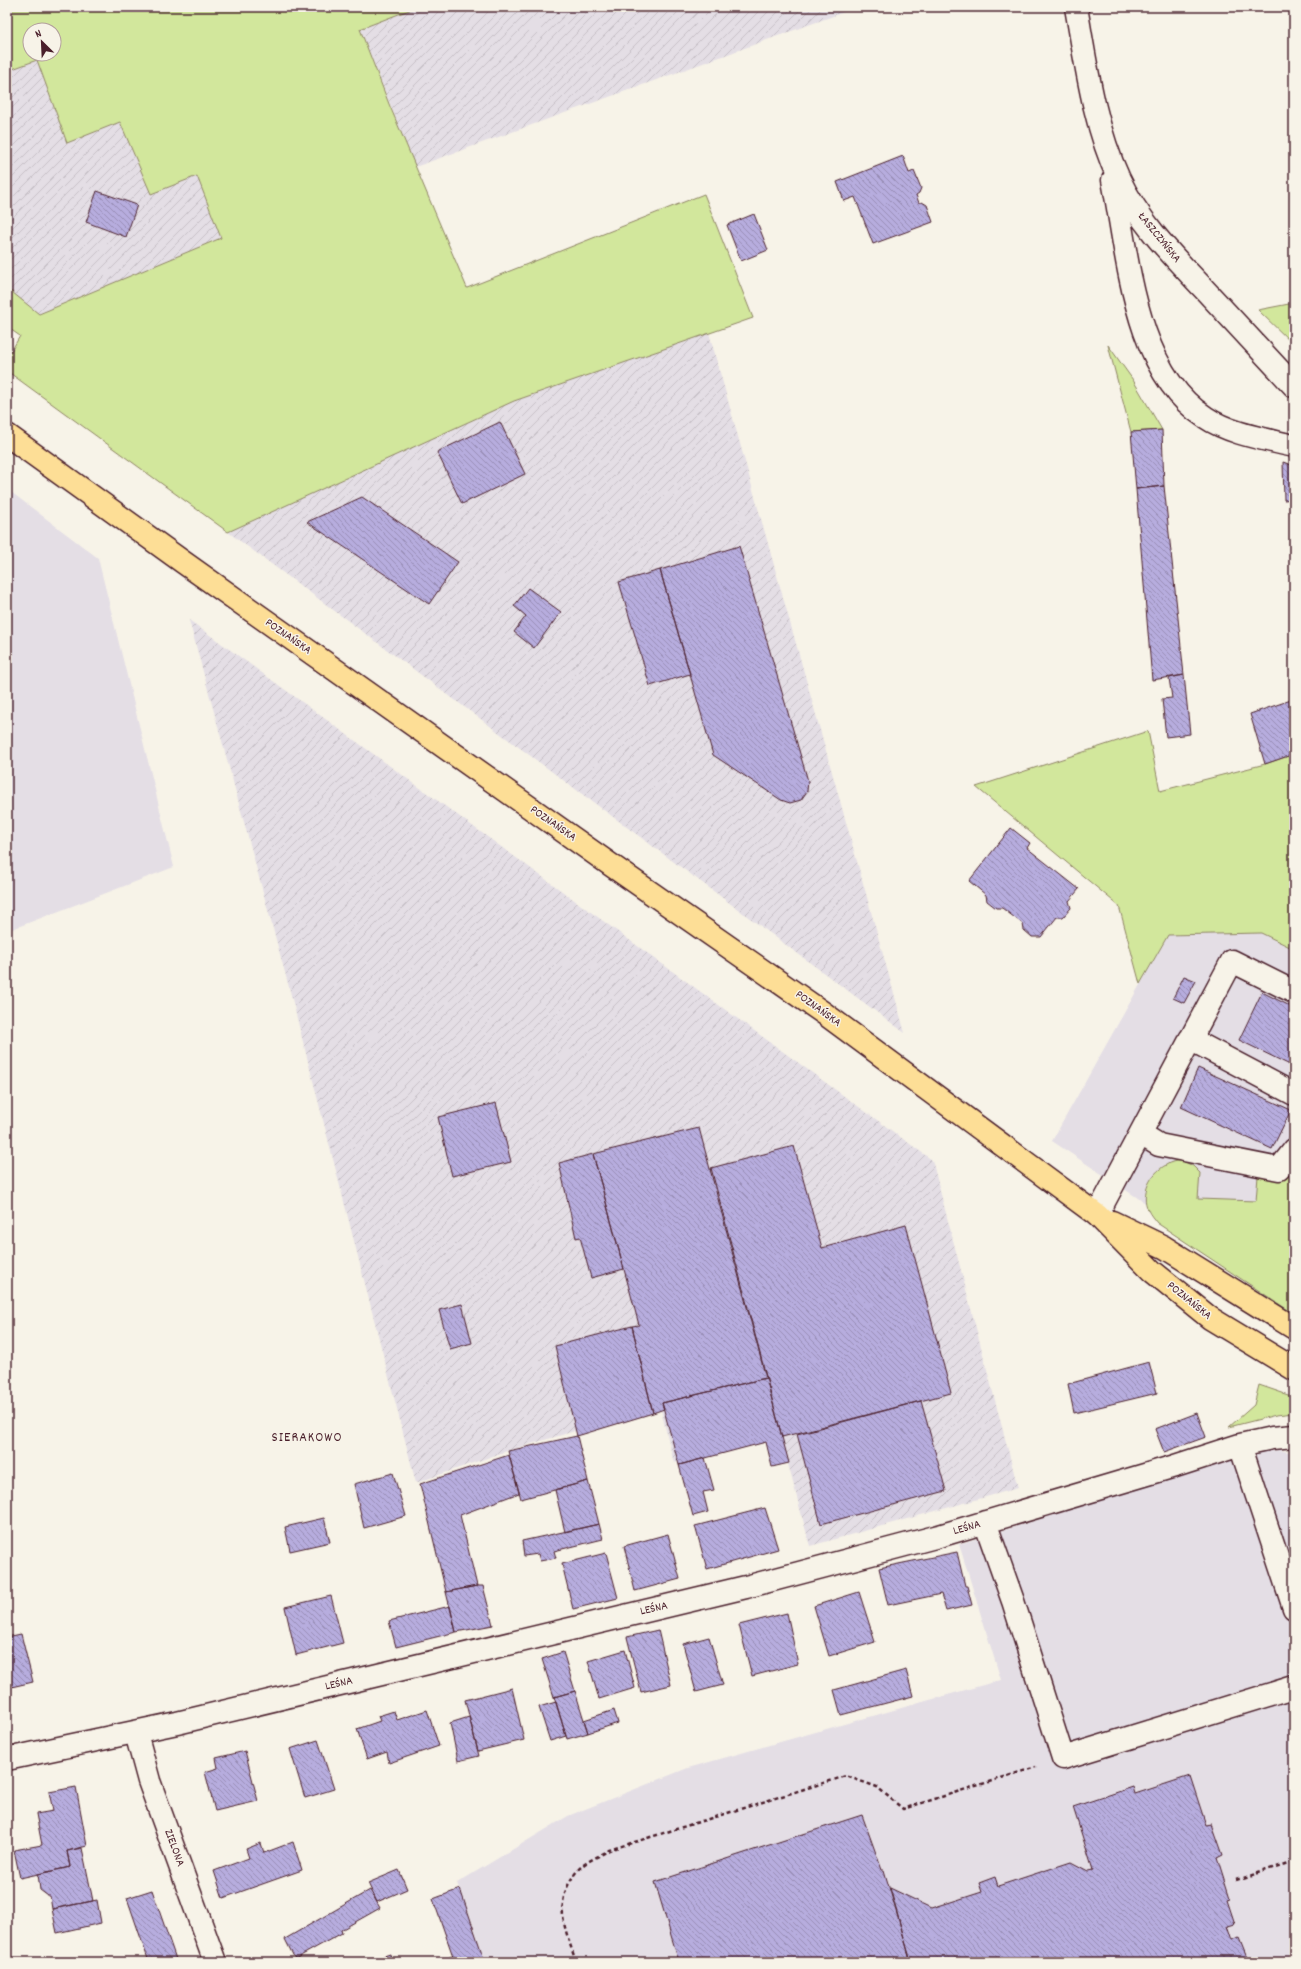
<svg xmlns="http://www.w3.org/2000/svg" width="1301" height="1969" font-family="Dekko,sans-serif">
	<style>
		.built { fill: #e4dee5 }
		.industrial { fill: url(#industrial-furrows) }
		.green { fill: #d2e79c; stroke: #8e8364; fill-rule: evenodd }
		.building { fill: url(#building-back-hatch); stroke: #4a1f2b }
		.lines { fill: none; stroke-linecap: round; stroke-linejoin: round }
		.minor-casing { stroke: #4a1f2b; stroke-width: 25 }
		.major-casing { stroke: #4a1f2b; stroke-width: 25 }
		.path { stroke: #4a1f2b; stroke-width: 2.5; stroke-dasharray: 4 3; stroke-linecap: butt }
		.minor { stroke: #f7f3e8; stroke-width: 22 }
		.major { stroke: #fdde96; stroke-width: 22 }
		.labels { text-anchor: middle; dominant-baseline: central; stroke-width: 3; stroke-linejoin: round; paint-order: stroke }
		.street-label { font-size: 12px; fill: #4a1f2b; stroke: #f7f3e8 }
		.quarter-label { font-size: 14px; letter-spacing: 1px; fill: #4a1f2b; stroke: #f7f3e8 }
	</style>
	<defs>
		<pattern id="industrial-furrows" width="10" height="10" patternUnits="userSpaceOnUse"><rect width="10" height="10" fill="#e4dee5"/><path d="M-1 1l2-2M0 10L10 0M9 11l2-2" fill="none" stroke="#c5bec5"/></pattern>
		<pattern id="building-back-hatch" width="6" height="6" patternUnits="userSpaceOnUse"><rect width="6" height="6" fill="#b7adde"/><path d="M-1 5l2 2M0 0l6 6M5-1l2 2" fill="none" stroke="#978cb4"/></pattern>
	</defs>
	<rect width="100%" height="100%" fill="#f7f3e8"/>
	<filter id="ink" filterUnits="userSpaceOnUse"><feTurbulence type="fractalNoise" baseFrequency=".025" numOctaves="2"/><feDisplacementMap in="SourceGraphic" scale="8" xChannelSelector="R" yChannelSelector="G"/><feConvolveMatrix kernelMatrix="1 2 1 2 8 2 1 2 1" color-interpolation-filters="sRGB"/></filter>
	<g filter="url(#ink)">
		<path class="built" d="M7,489l91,69 76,309 -167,64z
			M1261,933l33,16v266l-84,31 -158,-105 116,-206z
			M1279,1450l15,3v509h-809l-28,-79 111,-67 120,-48 313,-88 -42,-136 264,-81 33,-10z"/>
		<path class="industrial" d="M417,7h441l-443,160 -55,-138z
			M37,60l30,83 53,-21 31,72 46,-18 24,62 -214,89v-256z
			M709,333l196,700 -677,-501 286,-131z
			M189,620l743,540 86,328 -208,58 -30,-112 -106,29 -14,-57 -153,45 -91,32 -126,-492z"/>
		<path class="green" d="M7,7h410l-57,22 29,75 78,184 237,-94 49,124 -239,83 -286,131 -221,-161v-13l13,-22 -13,-9v-39l32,26 182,-76 -24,-62 -46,18 -31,-72 -53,21 -30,-83 -30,11zM30,30h24v24h-24z
			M1294,303v42l-36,-35z
			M1108,345l25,35 29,50 -31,2z
			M1148,731l12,60 105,-27 29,-10v195l-33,-16 -93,2 -28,49 -21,-78 -143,-119z
			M1181,1160l12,6 7,7 -2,26 58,2 2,-25h24l12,-12v150l-137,-91c-3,-4 -7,-8 -9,-13 -8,-17 3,-37 18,-45 4,-3 10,-4 15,-5z
			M1259,1385l35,12v16l-18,2 -47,12 25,-22z"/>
		<path class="building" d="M903,156l6,17 5,-2 7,17 -2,5 -3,2 3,8 3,-1 5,3 6,17 -60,22 -18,-47 -11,4 -7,-19z
			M97,191l40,14 -11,32 -40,-15z
			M754,214l14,36 -27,11 -14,-36z
			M500,422l25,52 -63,30 -25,-52z
			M1162,430l2,56 -28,3 -5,-57z
			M1283,462l11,4v33l-10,1z
			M1164,486l20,189 -32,5 -16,-191z
			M362,497l96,65 -29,42 -122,-82z
			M739,546l69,235 -1,10 -6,9 -11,3 -9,-3 -68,-45 -53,-185z
			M660,570l30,104 -40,12 -31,-104z
			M528,588l33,24 -27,36 -20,-16 12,-16 -12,-10z
			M1184,675l6,59 -24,3 -4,-38 10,-1 -3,-20z
			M1294,699v55l-29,10 -15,-50z
			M1011,828l19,15 -3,5 52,41 -10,12 2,7 -8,9h-6l-16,20h-9l-8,-7 -1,-6 -21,-16h-6l-9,-7 -1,-6 -17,-14z
			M1184,976l12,5 -12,22 -11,-5z
			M1262,992l32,16v59l-55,-27z
			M1198,1068l93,42 -19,39 -91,-42z
			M496,1103l15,59 -59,14 -14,-59z
			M699,1128l67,250 -104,25 2,6 -11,4 -21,-87 7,-1 -46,-171z
			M794,1146l28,102 84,-23 45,168 -169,44 -71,-269z
			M593,1154l31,115 -33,9 -11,-41 -4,1 -17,-75z
			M462,1304l10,39 -22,6 -11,-39z
			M632,1326l21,87 -76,23 -22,-90z
			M1149,1362l8,31 -83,20 -6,-29z
			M766,1378l23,85 -17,4 -6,-25 -87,23 -17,-62z
			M921,1401l25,90 -125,33 -24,-90z
			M1197,1413l9,24 -42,15 -9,-23z
			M577,1436l11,45 -67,18 -13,-48z
			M509,1455l10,38 -59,22 17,71 -31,6 -26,-108z
			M705,1458l9,32 -11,2 5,20 -15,4 -14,-51z
			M393,1473l13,43 -42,12 -10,-44z
			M588,1481l11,43 -34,8 -10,-42z
			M765,1508l13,41 -71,20 -12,-43z
			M324,1518l6,24 -40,9 -5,-24z
			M599,1524l4,15 -49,12 2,7 -16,3 -2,-7 -14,2 -2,-15z
			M668,1534l12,45 -45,12 -11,-45z
			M957,1552l8,34h2l5,19 -26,6 -5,-17 -53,11 -9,-37z
			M606,1553l12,45 -45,11 -11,-45z
			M477,1586h6l10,39 -37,7 -10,-40z
			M859,1592l16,50 -46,14 -15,-50z
			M331,1596l12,47 -47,12 -11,-48z
			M450,1606l6,26 -60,15 -7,-26z
			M787,1613l11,51 -46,12 -13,-51z
			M658,1630l13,55 -30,7 -14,-55z
			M21,1634l12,48 -26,6v-51z
			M709,1637l14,48 -27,7 -13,-48z
			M625,1650l10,38 -36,11 -11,-38z
			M563,1652l12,39 -21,6 -12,-38z
			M906,1670l7,26 -72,19 -7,-25z
			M512,1688l12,52 -46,11 -13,-51z
			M575,1691l13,42 -21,6 -13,-42z
			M556,1702l10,34 -16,5 -11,-34z
			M427,1710l12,36 -50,17 -2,-11 -20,7 -10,-30 23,-8 -2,-5 16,-5 3,9z
			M614,1710l4,13 -30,10 -4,-13z
			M469,1717l10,39 -21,5 -8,-38z
			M318,1740l16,49 -29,9 -15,-49z
			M245,1751l13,50 -43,10 -10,-39 13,-4 -2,-10z
			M1190,1776l16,49 6,-1 11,31 -6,3 13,41 -3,1 8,24 -7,2 5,15 6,-3 8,20 -7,4h-329l-21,-74 42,20 50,-16 -3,-9 16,-6 3,9 73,-24 17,9 5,-1 -20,-63 60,-20 2,7z
			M76,1787l11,59 -20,5 3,16 -50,11 -6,-28 28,-5 -6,-31 17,-3 -4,-19z
			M862,1815l20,55h2l27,92h-232l-24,-80z
			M293,1842l9,28 -79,28 -9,-27 35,-13 -3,-9 15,-6 3,10z
			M82,1848l11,53 -41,8 -2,-13h-2l-8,-6 -2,-16 32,-7 -3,-16z
			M399,1870l8,19 -30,13 -9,-19z
			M460,1889l25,73h-30l-22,-63z
			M152,1890l25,72h-28l-22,-64z
			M370,1890l10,18 -39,22 1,3 -47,26 -10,-20z
			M97,1900l4,23 -44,10 -5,-24z
			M390,1954l2,8h-26z
			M453,1956l2,6h-20z"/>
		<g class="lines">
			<defs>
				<path id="minor" d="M1076,7c10,57 18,119 43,172 20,43 53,76 85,110 30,32 60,65 90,97
					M1113,180c15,75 21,191 92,237 25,17 60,22 89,29
					M1190,1039l104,55
					M1141,1134l18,11 120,24 15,-19
					M1097,1215l135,-254 62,31
					M1240,1445l54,163
					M985,1522l28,79 50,157 231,-71
					M136,1733l13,48 66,181
					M7,1759l170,-36 569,-136 193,-51 236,-70 65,-21 32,-7 22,-2"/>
				<path id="major" d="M7,435l176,127 428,303 214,149 272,201 55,56 58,47 84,51
					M1112,1222l52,25 130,81"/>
			</defs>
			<use href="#minor" class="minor-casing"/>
			<use href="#major" class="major-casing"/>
			<path class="path" d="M1236,1880l58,-19
				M576,1962c-11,-34 -24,-59 1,-91 7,-9 23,-15 32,-21l237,-74 31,11 26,22 133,-42"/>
			<use href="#minor" class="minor"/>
			<use href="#major" class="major"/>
		</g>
	</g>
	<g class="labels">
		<g class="street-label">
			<text transform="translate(1159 238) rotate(51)">ŁASZCZYŃSKA</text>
			<text transform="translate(288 637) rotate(35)">POZNAŃSKA</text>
			<text transform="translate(553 824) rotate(35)">POZNAŃSKA</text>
			<text transform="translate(818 1009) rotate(36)">POZNAŃSKA</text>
			<text transform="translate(1189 1301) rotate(39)">POZNAŃSKA</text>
			<text transform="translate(967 1528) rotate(-16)">LEŚNA</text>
			<text transform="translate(654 1609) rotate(-13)">LEŚNA</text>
			<text transform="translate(339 1684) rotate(-13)">LEŚNA</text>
			<text transform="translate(174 1848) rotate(70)">ZIELONA</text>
		</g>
		<g class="quarter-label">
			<text x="307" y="1438">SIERAKOWO</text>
		</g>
	</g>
	<rect width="1301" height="1969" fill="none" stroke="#f7f3e8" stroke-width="24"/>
	<rect x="12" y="12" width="1277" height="1945" fill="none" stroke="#4a1f2b" stroke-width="1.5" filter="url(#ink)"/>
	<g transform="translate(42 42) rotate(336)"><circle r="19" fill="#f7f3e8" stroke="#b29e9c"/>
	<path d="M0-3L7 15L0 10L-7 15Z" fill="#4a1f2b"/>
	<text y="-6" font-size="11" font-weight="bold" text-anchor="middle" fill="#4a1f2b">N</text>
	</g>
</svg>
